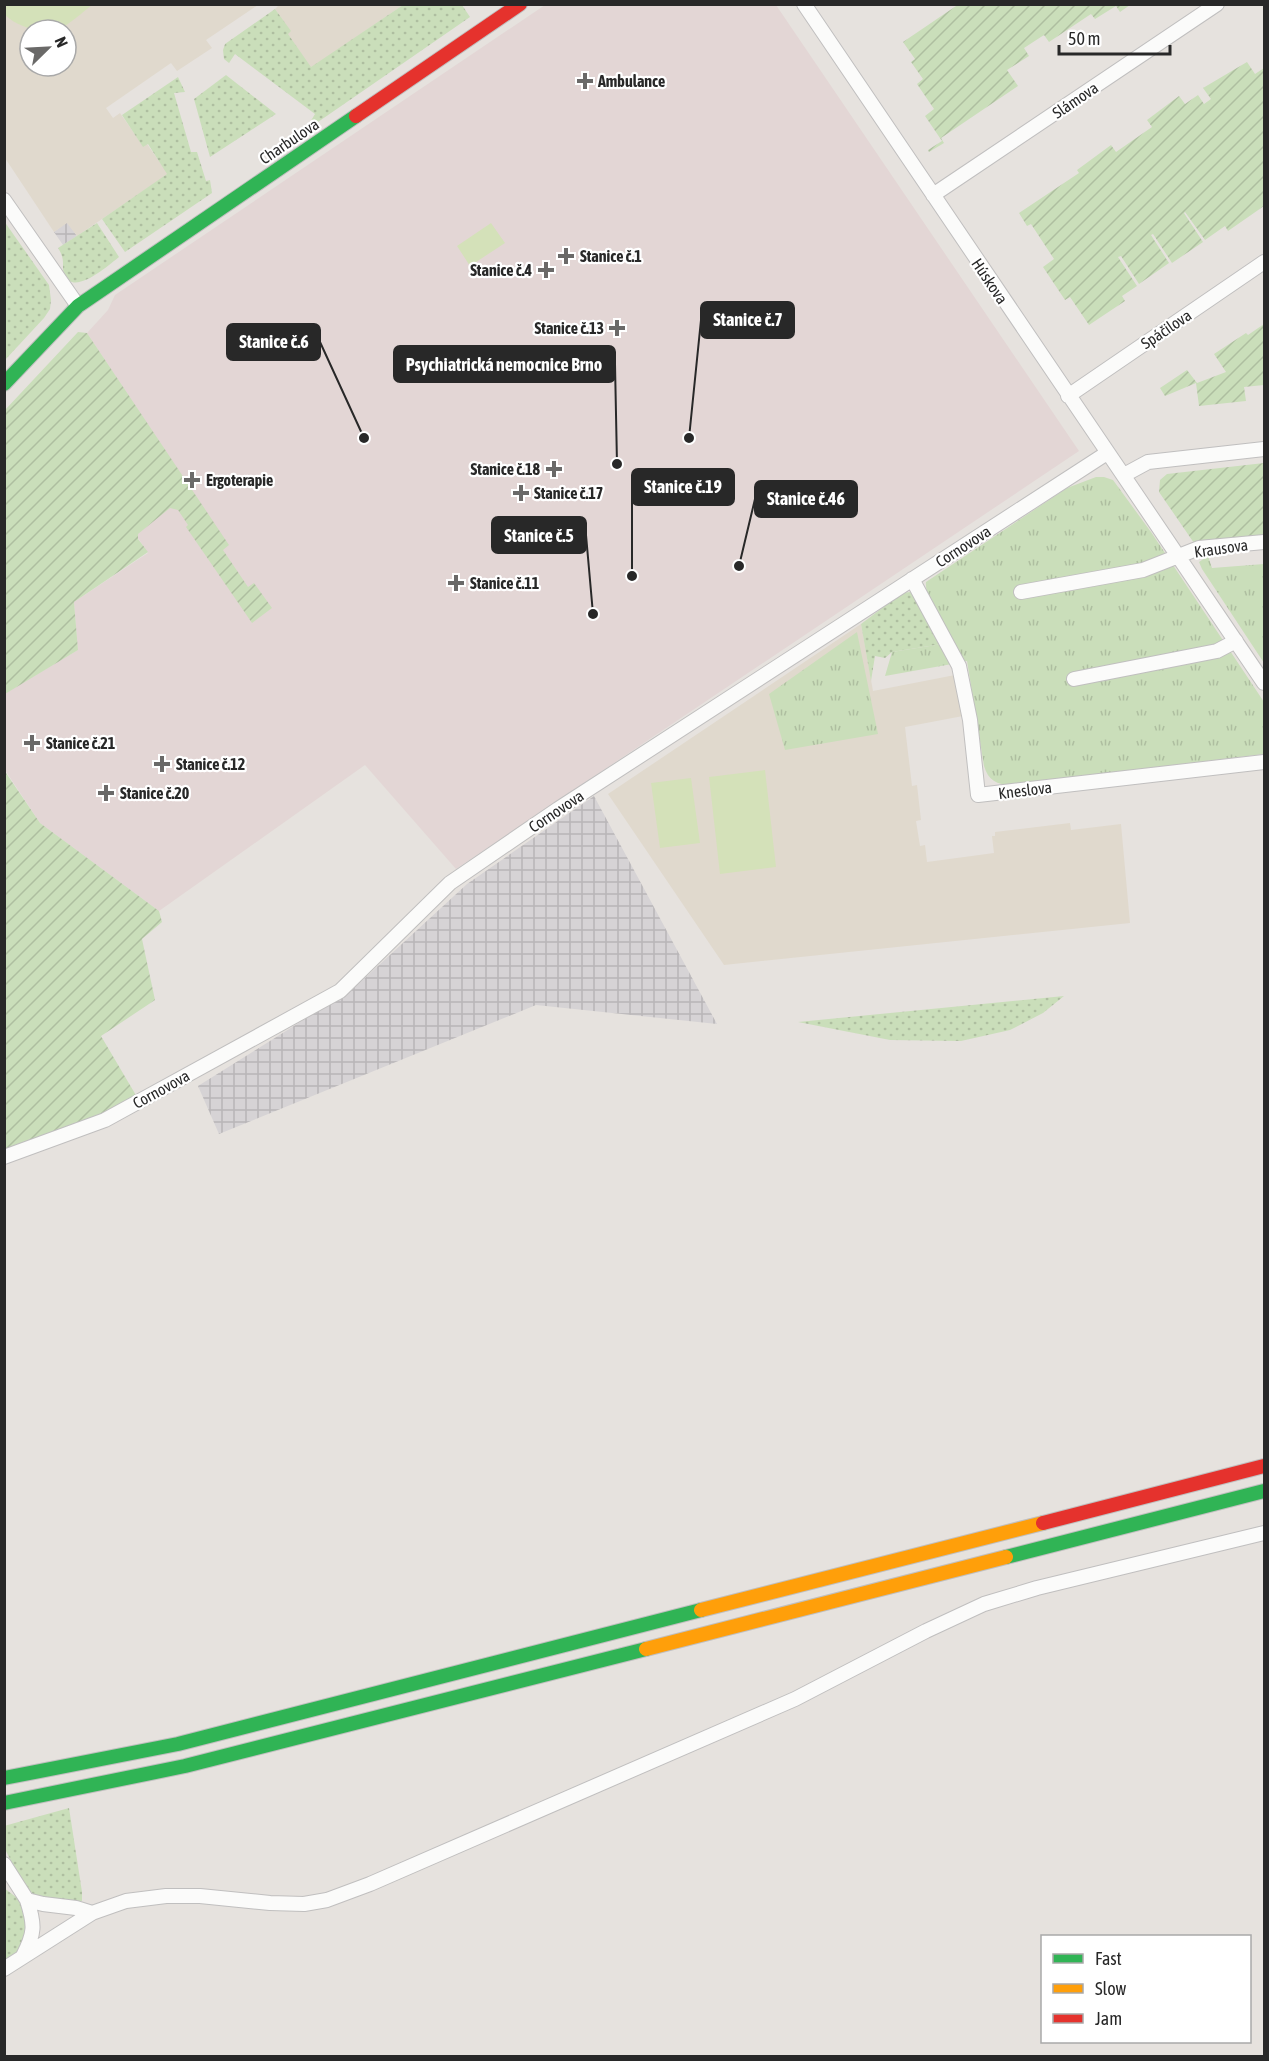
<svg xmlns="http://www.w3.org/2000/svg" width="1269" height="2061" font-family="'Asap Condensed',sans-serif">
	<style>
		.industrial { fill: url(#industrial-grid) }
		.education { fill: #e0d9cd; fill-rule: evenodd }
		.medical { fill: #e3d6d5 }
		.grass { fill: url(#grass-dots) }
		.park { fill: url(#park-tufts) }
		.garden { fill: url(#garden-furrows) }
		.pitch { fill: #d4e1b9 }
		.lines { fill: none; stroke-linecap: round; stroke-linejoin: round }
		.street-casing { stroke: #c0bfbf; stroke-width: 16 }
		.fast-casing { stroke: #c0bfbf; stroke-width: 16 }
		.slow-casing { stroke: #c0bfbf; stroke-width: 16 }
		.jam-casing { stroke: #c0bfbf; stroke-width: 16 }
		.street { stroke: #fbfbfa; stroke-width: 14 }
		.fast { stroke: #30b455; stroke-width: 14 }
		.slow { stroke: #ff9f0a; stroke-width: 14 }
		.jam { stroke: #e5322d; stroke-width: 14 }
		.poi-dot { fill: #6a6968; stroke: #fff; stroke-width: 2 }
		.labels { text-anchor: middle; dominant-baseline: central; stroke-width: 4.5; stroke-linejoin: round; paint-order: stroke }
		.poi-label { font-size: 16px; font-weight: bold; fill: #282828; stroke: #fff; text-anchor: start }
		.street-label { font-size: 16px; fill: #282828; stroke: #fff }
		.leader { fill: none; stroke: #282828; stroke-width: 2 }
		.callout-dot { fill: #282828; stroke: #fff; stroke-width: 2 }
		.callout { fill: #282828; stroke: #282828; stroke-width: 2 }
		.callout-label { font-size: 18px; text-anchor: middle; font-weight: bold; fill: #fff }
	</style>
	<defs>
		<pattern id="industrial-grid" width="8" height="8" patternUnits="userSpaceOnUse" patternTransform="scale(1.5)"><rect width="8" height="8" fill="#d6d3d5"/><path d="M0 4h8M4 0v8" fill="none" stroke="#b8b5b7"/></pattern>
		<pattern id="grass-dots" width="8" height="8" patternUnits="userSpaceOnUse" patternTransform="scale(1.5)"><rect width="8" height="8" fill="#cadeba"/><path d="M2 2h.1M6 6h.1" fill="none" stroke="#aebea0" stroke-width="1.8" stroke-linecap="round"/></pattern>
		<pattern id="park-tufts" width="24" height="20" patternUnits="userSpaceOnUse" patternTransform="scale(1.5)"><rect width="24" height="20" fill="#cadeba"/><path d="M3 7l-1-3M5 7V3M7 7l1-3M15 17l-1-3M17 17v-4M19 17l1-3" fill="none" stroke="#aebea0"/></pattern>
		<pattern id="garden-furrows" width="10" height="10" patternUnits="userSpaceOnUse" patternTransform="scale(1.5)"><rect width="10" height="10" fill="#cadeba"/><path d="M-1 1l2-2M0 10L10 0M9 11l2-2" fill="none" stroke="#aebea0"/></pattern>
	</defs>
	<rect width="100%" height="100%" fill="#e6e2de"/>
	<path class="industrial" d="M67,222l10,14 -14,9 -9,-13z
		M594,796l123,228 -181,-19 -317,129 -21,-48 155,-97 114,-105z"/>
	<path class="education" d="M280,4l123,1 -92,63 -24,-35 3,-2 -15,-22z
		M4,5h254l-52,35 6,8 -35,23 -6,-8 -65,45 7,10 7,-5 23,33 4,-2 21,30 -91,62 -10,-13 -13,9 -49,-74zM30,30h36v36h-36z
		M861,624l12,67 82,-16 8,41 -58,11 7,59 5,-1 4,35 -5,1 4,25 5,-1 2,17 67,-9 -2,-17h3v-4l75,-9 1,7 50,-6 9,99 -406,42 -116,-171z"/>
	<path class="medical" d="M545,5h231l303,446 -623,418 -91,-104 -206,146 -119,-88 -35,-53 -1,-76 74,-44 -4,-48 74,-49 -10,-15v-4l45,-57 -96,-144 21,-23 7,-15z"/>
	<path class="grass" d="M403,5h59l8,12 -152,105 -9,2 6,-10 -80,-60 -6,9 -5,-4 -1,-9 2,-6 50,-35 16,22 -3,3 23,33z
		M226,75l50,39 -66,43 -16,-58z
		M178,77l7,15 -11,1 17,59h6l9,29 4,-1 2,13 -87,59 -23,-33 65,-45 -19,-30 -5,3 -21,-32z
		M4,221l45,64 2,15 -1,9 -6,9 -39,42z
		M97,223l22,34c-9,7 -44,39 -54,19 -5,-10 2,-14 -7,-28z
		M910,592l5,3 27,49 -50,8 -7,6 -10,-2 -4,25 -10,-57 41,-31z
		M1064,996l-21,17 -33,17 -49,11 -71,-1 -92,-18z
		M69,1808l13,84v9h-41l-11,-10 -12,-16 -12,-24 -2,-25z
		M4,1888l16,12 9,25 -6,23 -19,21z"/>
	<path class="park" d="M1096,477h8l9,3 38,52 113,170v52l-253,31c-14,0 -23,-5 -27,-19l-17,-105 -7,1c-9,-18 -36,-61 -34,-80l141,-94z
		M1208,556l4,12 52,-4v99l-62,-94 -3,-7z
		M857,632l21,102 -93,16 -16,-56z
		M942,644l10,20 -67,12 7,-24z"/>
	<path class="garden" d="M959,4h171v1l-10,7 -4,-6 -21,13 -4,-5 -42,28 -5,-7 -20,13 5,8 -22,14 11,16 -77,52 3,5 -15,9 -1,-2 14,-9 -17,-25 9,-7 -17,-25 6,-5 -12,-17 4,-3 -12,-17z
		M1247,62l8,12 9,-6v138l-36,25 -3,-5 -20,14 -20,-28 -1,1 19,29 -31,21 -19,-29 -2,1 18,28 -30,21 -18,-28 -3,1 19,29 -15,10 3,5 -36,24 -19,-28 -5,3 -22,-33 11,-8 -23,-35 -4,2 -8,-13 60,-40 -2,-3 34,-25 5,7 36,-25 -5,-7 32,-24 6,8 13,-9 6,9 7,-5 -8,-11z
		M1263,322h1v63l-20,2 2,14 -47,5 -3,-23 -31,13 -5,-8 27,-18 10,13 29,-11 -12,-18 32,-21 2,2 16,-11z
		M78,332l9,1 142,212 -6,5 25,37 6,-4 18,25 -20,15 -66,-96 2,-2 -10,-15 -8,-2 -32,26v5l10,13 -74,50 4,48 -73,44v-284z
		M1264,463v72l-70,8 -35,-51 1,-12 7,-6z
		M4,770l36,53 119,88 3,11 -20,17 13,61 -54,36 36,61c-43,22 -86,39 -132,52z"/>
	<path class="pitch" d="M5,4h87v1c-8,6 -25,22 -34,24 -18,5 -40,-2 -53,-14z
		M491,223l14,20 -35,23 -13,-20z
		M765,770l11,97 -56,7 -11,-97z
		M691,778l9,65 -40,5 -9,-65z"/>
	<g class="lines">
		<defs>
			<path id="street" d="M804,4l460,679
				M933,195l284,-191
				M4,200l74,106
				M1068,396l196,-134
				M1124,475l24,-13 116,-13
				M912,579l47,87 11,54 8,75 286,-33
				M1021,592l122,-22 56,-22 65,-6
				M1074,679l143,-28 19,-10
				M4,1157l101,-37 235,-129 110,-108 108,-74 549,-356
				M4,1864l23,36 16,4 33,4 16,5 34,-12 40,-5h34l70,7 34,1 23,-4 43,-16 425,-185 131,-68 58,-27 53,-16 227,-55
				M23,1956c12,-23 12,-31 4,-56
				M4,1969l88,-56"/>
			<path id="fast" d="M4,384l74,-78 278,-190
				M1006,1557l258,-66
				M4,1778l174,-34 523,-134
				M4,1803l181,-37 461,-117"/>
			<path id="slow" d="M701,1610l342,-87
				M646,1649l360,-92"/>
			<path id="jam" d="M356,116l164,-112
				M1043,1523l221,-57"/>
		</defs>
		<use href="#street" class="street-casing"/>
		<use href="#fast" class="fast-casing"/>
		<use href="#slow" class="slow-casing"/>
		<use href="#jam" class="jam-casing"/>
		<use href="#street" class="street"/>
		<use href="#fast" class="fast"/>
		<use href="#slow" class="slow"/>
		<use href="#jam" class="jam"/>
	</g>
	<g class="poi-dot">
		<path d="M582 72h6v6h6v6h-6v6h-6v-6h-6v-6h6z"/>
		<path d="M563 247h6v6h6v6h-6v6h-6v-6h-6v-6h6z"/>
		<path d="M543 261h6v6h6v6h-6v6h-6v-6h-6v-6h6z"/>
		<path d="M614 319h6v6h6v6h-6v6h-6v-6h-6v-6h6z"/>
		<path d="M551 460h6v6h6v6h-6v6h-6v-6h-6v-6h6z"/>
		<path d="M189 471h6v6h6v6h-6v6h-6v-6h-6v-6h6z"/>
		<path d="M518 484h6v6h6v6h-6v6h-6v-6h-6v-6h6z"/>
		<path d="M453 574h6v6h6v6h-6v6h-6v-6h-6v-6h6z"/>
		<path d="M29 734h6v6h6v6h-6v6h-6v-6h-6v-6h6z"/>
		<path d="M159 755h6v6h6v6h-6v6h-6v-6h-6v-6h6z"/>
		<path d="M103 784h6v6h6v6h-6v6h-6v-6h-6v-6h6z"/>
	</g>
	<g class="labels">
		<g class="poi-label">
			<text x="598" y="81">Ambulance</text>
			<text x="580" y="256">Stanice č.1</text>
			<text x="532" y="270" text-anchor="end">Stanice č.4</text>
			<text x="604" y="328" text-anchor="end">Stanice č.13</text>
			<text x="540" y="469" text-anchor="end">Stanice č.18</text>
			<text x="206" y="480">Ergoterapie</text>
			<text x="534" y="493">Stanice č.17</text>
			<text x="470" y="583">Stanice č.11</text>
			<text x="46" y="743">Stanice č.21</text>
			<text x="176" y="764">Stanice č.12</text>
			<text x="120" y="793">Stanice č.20</text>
		</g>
		<g class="street-label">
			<text transform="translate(1075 100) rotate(-34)">Slámova</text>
			<text transform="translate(289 141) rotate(-34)">Charbulova</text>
			<text transform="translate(990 281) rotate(56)">Húskova</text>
			<text transform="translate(1166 329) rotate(-34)">Spáčilova</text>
			<text transform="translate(963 546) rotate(-33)">Cornovova</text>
			<text transform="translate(1221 548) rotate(-8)">Krausova</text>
			<text transform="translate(1025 790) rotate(-7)">Kneslova</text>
			<text transform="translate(556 811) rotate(-34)">Cornovova</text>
			<text transform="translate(161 1089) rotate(-29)">Cornovova</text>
		</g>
	</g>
	<path class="leader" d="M689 438L701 320M364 438L320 342M617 464L615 364M632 576L632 487M739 566L755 499M593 614L586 535"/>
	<g class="callout-dot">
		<circle cx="689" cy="438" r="6"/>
		<circle cx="364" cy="438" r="6"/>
		<circle cx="617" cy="464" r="6"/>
		<circle cx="632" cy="576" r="6"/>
		<circle cx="739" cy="566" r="6"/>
		<circle cx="593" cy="614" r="6"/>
	</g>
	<g class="callout">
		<rect x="701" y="302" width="93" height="36" rx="6"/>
		<rect x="227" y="324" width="93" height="36" rx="6"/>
		<rect x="394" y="346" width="221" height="36" rx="6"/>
		<rect x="632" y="469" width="102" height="36" rx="6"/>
		<rect x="755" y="481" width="102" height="36" rx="6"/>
		<rect x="492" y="517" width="94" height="36" rx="6"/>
	</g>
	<g class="callout-label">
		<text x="748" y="326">Stanice č.7</text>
		<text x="274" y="348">Stanice č.6</text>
		<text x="504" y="371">Psychiatrická nemocnice Brno</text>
		<text x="683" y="493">Stanice č.19</text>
		<text x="806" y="505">Stanice č.46</text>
		<text x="539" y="542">Stanice č.5</text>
	</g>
	<rect width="1269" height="2061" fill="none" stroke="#282828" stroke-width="12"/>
	<rect x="1041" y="1935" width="210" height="108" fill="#ffffff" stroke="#a9a9a9" stroke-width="1.5"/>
	<rect x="1053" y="1954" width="30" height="9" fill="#30b455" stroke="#a9a9a9" stroke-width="1.5"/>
	<text x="1095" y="1965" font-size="18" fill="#282828">Fast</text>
	<rect x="1053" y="1984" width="30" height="9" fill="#ff9f0a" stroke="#a9a9a9" stroke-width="1.5"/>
	<text x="1095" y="1995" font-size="18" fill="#282828">Slow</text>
	<rect x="1053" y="2014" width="30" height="9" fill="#e5322d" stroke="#a9a9a9" stroke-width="1.5"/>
	<text x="1095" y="2025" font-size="18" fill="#282828">Jam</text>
	<g transform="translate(48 48) rotate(66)"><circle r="28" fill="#ffffff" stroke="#a9a9a9" stroke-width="1.5"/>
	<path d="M0-4.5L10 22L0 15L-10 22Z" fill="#6a6968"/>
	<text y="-9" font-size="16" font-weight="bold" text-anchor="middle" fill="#282828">N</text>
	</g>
	<path d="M1059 45v9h111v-9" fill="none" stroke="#282828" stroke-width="3"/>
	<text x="1068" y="45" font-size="18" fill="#282828" stroke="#ffffff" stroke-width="4.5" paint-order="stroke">50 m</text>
</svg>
